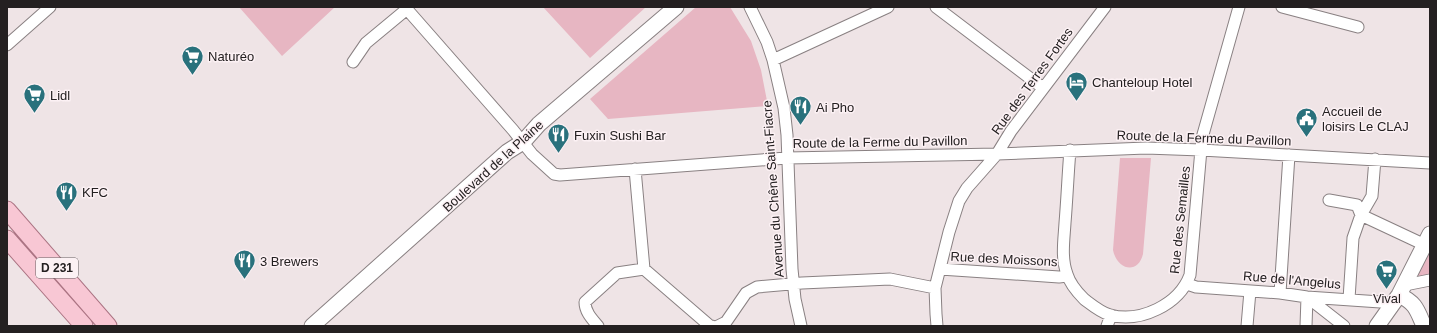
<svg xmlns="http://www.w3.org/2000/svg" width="1437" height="333" font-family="Arial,sans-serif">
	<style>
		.green { fill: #e7b6c2 }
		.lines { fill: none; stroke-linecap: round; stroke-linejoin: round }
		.minor-casing { stroke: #898082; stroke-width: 13 }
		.secondary-casing { stroke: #898082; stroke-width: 17 }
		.primary-casing { stroke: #ab7483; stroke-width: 19 }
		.minor { stroke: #fff; stroke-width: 11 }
		.secondary { stroke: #fff; stroke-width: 15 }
		.primary { stroke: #f8c7d4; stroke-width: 17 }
		.labels { text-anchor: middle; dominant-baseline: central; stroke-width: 3; stroke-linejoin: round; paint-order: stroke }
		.shield { fill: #fcf1f4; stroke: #655f60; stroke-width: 1 }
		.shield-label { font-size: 12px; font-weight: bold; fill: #242021 }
		.poi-label { font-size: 13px; fill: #242021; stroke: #fcf1f4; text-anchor: start }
		.street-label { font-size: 13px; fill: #242021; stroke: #fcf1f4 }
	</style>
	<rect width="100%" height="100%" fill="#efe4e6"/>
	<path class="green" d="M239,7h96l-53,49z
		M543,7h103l-56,51z
		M696,7h34l21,34 10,29 7,36 -160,13 -18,-20z
		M1120,158h31l-8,96c-5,21 -26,16 -30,-4z
		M1430,248v29l-17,4z"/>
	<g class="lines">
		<defs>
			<path id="minor" d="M405,7l108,123 19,24 22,20 6,1 227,-17 210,-4 149,-6 55,2 229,13
				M750,7l17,35 6,18 11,48 3,27 5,134 3,30 6,27
				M936,7l107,81
				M1282,7l76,20
				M7,45l43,-38
				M773,60l115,-53
				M353,62l13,-19 41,-34
				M1070,150c-2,24 -3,49 -5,73 -1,17 -4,35 2,51 3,10 10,18 17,25 8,6 16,13 26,16 30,8 69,-10 80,-40l12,-137 37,-131
				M635,169l9,100 66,57h2
				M1329,200l28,5 4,10 64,30
				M940,269l119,8 8,-1
				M1187,284l9,3 84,6 27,4 88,6
				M1405,285l25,-5
				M1280,293l9,-138
				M1307,297l37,29
				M1349,299l4,-61 8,-23 11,-19 3,-37
				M598,326c-6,-7 -13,-14 -13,-24l32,-29 27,-4
				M718,326l8,-4 20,-29 11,-6 45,-4 88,-4 45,9
				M937,326l-1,-12 -1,-26 14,-56 10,-31 8,-13 30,-34 14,-23 94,-124
				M1107,326l4,-11
				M1247,326l3,-35
				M1306,326l1,-29"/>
			<path id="secondary" d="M1399,295c17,8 18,15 25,31
				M312,326l195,-174 16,-10 16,-18 137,-117
				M1377,326l22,-31 31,-61"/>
			<path id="primary" d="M7,210l101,116
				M7,239l77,87"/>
		</defs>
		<use href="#minor" class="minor-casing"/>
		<use href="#secondary" class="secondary-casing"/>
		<use href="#primary" class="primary-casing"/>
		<use href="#minor" class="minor"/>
		<use href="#secondary" class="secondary"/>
		<use href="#primary" class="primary"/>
	</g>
	<defs>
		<symbol id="supermarket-pin" viewBox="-11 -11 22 30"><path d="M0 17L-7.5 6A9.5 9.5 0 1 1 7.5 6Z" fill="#29717c" stroke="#fcf1f4"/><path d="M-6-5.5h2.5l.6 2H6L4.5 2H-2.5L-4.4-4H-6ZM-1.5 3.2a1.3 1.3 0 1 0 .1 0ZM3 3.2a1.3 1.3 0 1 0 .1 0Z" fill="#fff"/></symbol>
		<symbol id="hotel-pin" viewBox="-11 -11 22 30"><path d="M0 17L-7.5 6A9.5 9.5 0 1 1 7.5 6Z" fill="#29717c" stroke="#fcf1f4"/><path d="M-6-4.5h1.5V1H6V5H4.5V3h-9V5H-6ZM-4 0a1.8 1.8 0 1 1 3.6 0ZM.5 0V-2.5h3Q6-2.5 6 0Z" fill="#fff"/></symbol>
		<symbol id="restaurant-pin" viewBox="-11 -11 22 30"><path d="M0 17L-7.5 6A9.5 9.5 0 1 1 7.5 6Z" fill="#29717c" stroke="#fcf1f4"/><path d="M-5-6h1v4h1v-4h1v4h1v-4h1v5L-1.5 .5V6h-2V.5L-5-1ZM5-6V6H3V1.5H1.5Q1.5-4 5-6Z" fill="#fff"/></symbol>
		<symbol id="civic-pin" viewBox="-11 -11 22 30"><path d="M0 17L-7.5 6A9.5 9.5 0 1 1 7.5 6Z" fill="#29717c" stroke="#fcf1f4"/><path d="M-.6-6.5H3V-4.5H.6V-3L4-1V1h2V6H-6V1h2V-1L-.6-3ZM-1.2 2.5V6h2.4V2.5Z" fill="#fff"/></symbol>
	</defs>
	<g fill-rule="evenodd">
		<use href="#supermarket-pin" x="180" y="44" width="25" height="34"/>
		<use href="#hotel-pin" x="1064" y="70" width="25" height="34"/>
		<use href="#supermarket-pin" x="22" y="82" width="25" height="34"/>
		<use href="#restaurant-pin" x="788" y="94" width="25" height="34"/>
		<use href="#civic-pin" x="1294" y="106" width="25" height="34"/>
		<use href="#restaurant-pin" x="546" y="122" width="25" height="34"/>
		<use href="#restaurant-pin" x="54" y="180" width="25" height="34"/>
		<use href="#restaurant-pin" x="232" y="248" width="25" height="34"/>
		<use href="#supermarket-pin" x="1374" y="258" width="25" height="34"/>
	</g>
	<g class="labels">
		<rect class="shield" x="36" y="258" width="42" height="20" rx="3"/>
		<g class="shield-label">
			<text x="57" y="268">D 231</text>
		</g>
		<g class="poi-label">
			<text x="208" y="56">Naturéo</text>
			<text x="1092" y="82">Chanteloup Hotel</text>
			<text x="50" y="95">Lidl</text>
			<text x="816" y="107">Ai Pho</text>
			<text x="1322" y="111">Accueil de<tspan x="1322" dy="15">loisirs Le CLAJ</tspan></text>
			<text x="574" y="135">Fuxin Sushi Bar</text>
			<text x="82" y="192">KFC</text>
			<text x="260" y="261">3 Brewers</text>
			<text x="1387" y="298" text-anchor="middle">Vival</text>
		</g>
		<g class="street-label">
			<text transform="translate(1032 81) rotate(-54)">Rue des Terres Fortes</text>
			<text transform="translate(1204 138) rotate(2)">Route de la Ferme du Pavillon</text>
			<text transform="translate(880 142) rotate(-1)">Route de la Ferme du Pavillon</text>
			<text transform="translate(493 166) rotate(-42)">Boulevard de la Plaine</text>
			<text transform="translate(773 189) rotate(-94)">Avenue du Chêne Saint-Fiacre</text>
			<text transform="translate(1180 220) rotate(-84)">Rue des Semailles</text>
			<text transform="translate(1004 259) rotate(3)">Rue des Moissons</text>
			<text transform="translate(1292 280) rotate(5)">Rue de l'Angelus</text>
		</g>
	</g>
	<rect width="1437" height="333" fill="none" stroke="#242021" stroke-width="16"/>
</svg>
